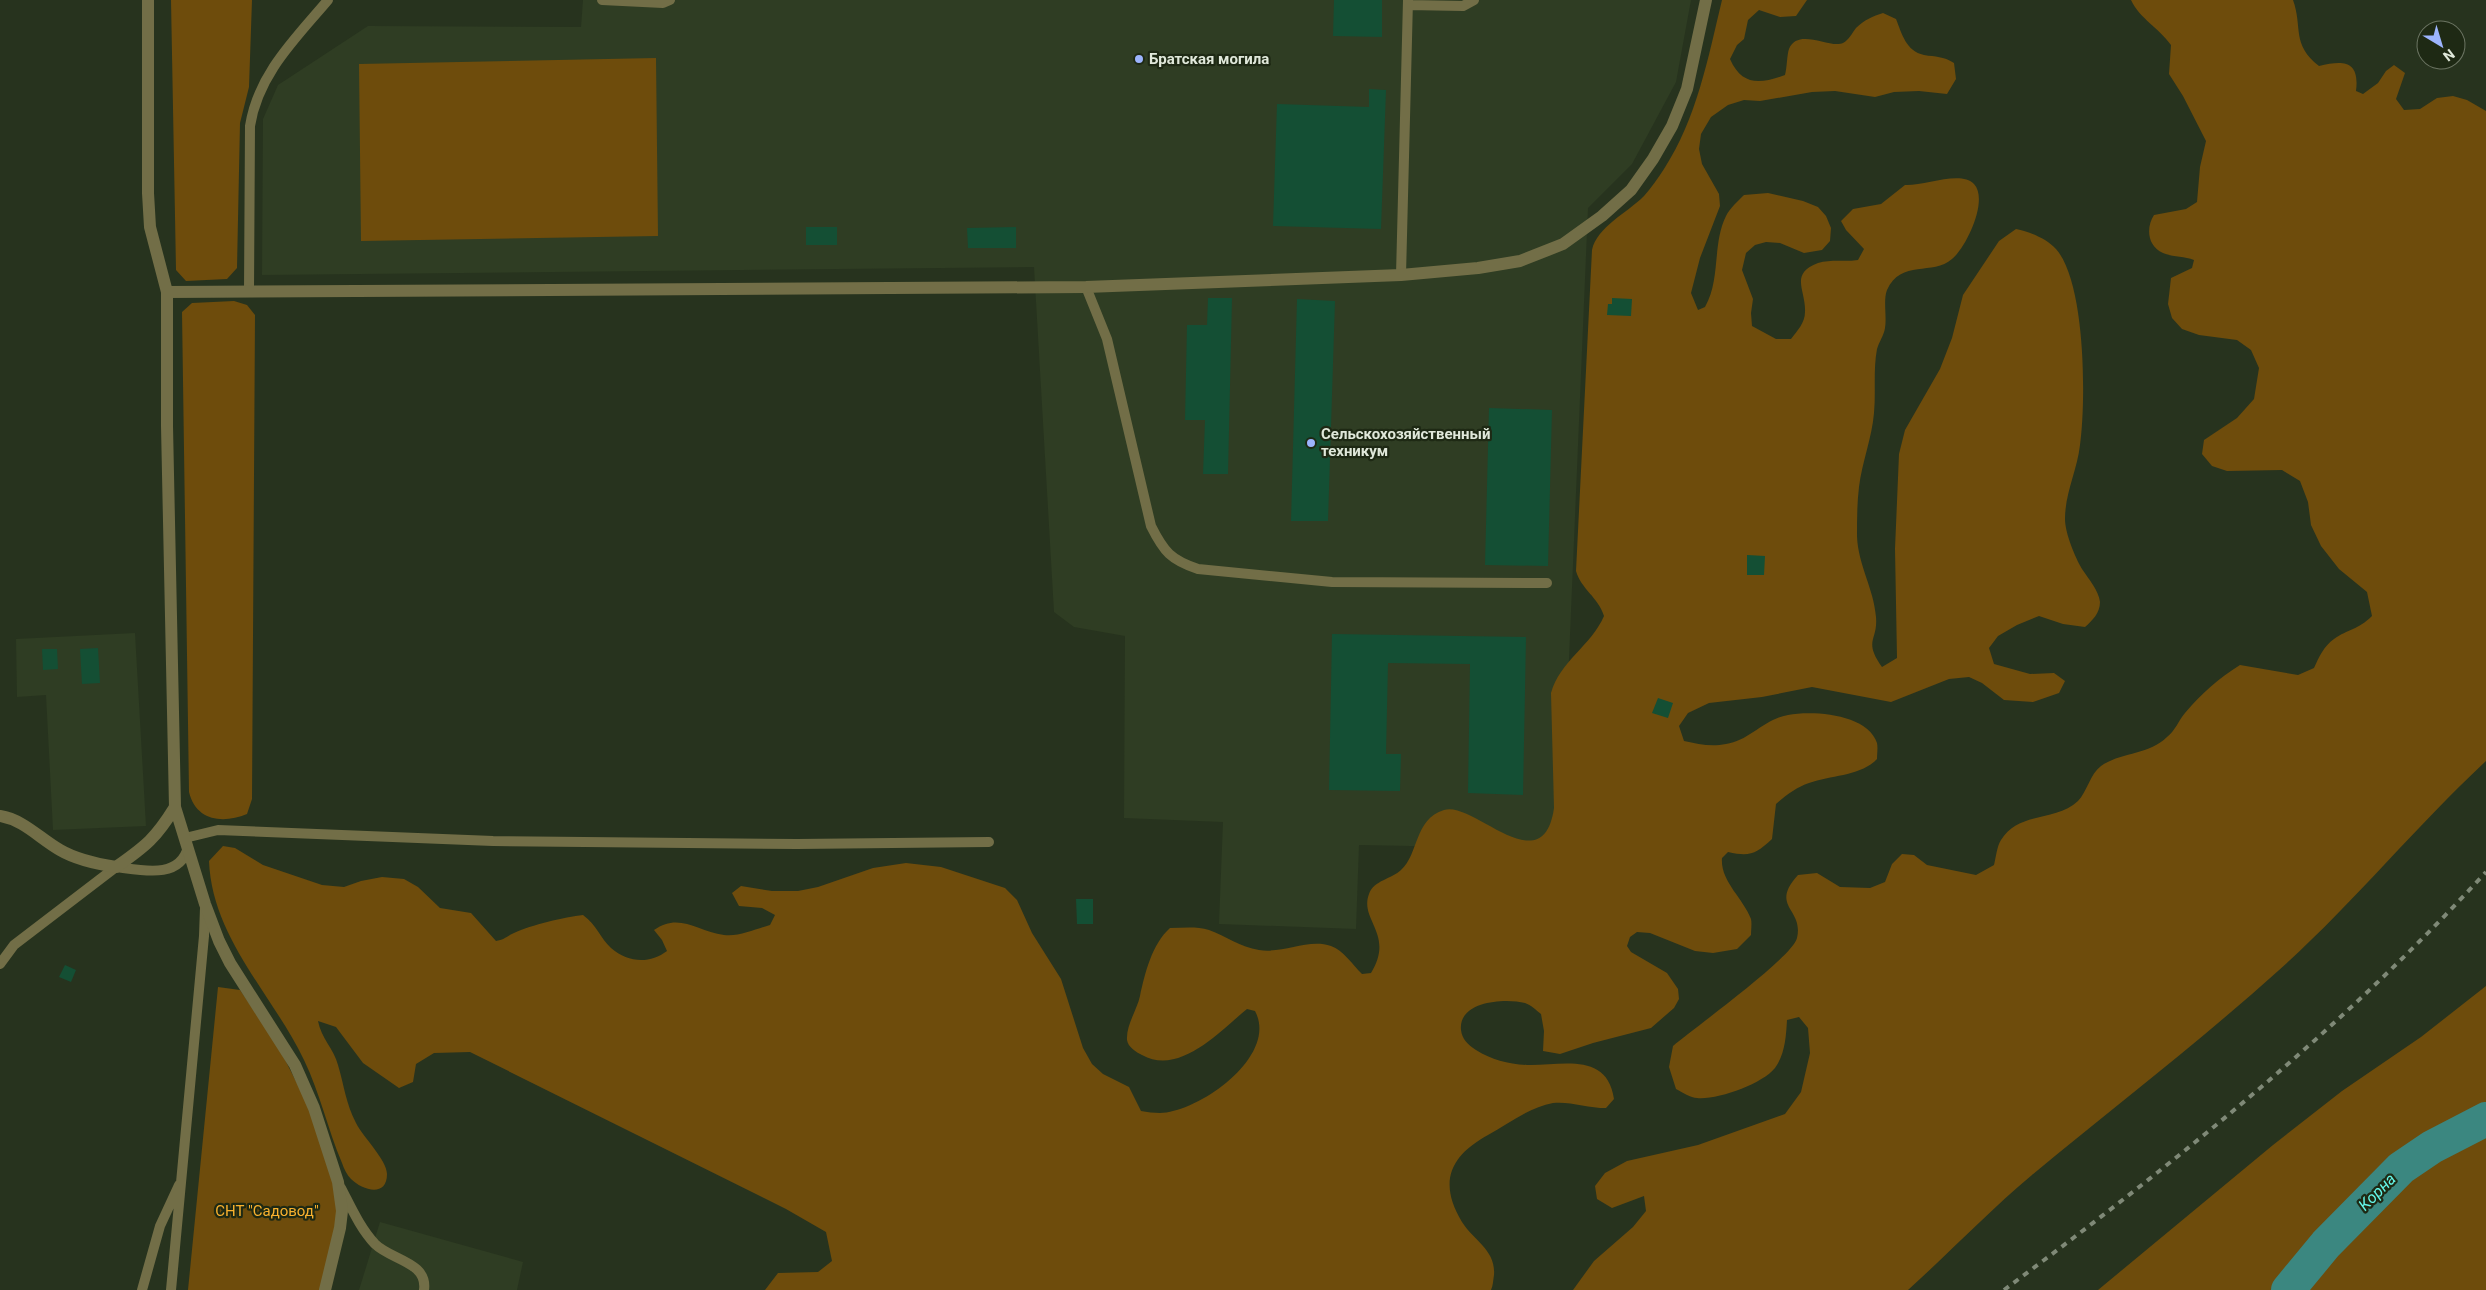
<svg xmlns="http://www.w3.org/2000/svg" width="2486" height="1290" font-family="Roboto,sans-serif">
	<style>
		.built { fill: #2f3d23 }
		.green { fill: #6e4c0c }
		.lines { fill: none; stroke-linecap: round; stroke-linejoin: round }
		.river { stroke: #3b8780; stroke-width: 34 }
		.building { fill: #144f34 }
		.service { stroke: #726e47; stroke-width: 10 }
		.minor { stroke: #726e47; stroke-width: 12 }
		.rail { stroke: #7f8977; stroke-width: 4; stroke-dasharray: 6 6; stroke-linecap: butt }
		.poi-dot { fill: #9cb4fd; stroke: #1e2914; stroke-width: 2 }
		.labels { text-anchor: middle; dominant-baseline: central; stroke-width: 4.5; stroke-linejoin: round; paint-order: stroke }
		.poi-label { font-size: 15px; font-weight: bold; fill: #e0e8da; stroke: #1e2914; text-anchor: start }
		.park-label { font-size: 15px; fill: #f9b12e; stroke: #1e2914 }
		.water-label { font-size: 16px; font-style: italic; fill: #65f7e9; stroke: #1e2914 }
	</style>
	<rect width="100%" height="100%" fill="#27331e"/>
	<path class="built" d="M583,0h1108l-15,82 -44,82 -44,44 -27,641 -202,-4 -3,84 -137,-5 4,-102 -99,-4 1,-182 -51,-9 -20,-15 -20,-345 -772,8 1,-156 15,-34 90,-59 213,1z
		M135,633l11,193 -93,4 -7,-135 -29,2 -1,-58z
		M380,1222l143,40 -6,28h-158z"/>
	<path class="green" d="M171,0h81l-3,87 -9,36 -3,145 -10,11 -41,2 -10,-11z
		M1722,0h85l-11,16 -16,1 -21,-7 -11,10 -4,19 -7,6 -7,14c12,27 30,25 55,16 2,-7 2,-21 4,-26 9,-22 41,0 54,-6 6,-3 9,-10 13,-15 8,-8 17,-12 27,-15l13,6c6,15 10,32 28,36 12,2 19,1 30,8l2,16 -9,15 -28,-3 -25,1 -19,5 -40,-6 -23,1 -52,9 -16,-1 -16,5 -17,12 -10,17 -2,15 3,15 17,30 1,12 -20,52 -9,35 7,17 7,-3c16,-28 7,-63 21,-91 4,-8 12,-15 18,-21l24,-2 35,8 15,6 8,9 5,12 -1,13 -8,9 -18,3 -24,-10 -14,-1 -11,3 -9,8 -4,17 11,29 -2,14 1,13 24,13h15c6,-8 14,-16 14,-27 1,-22 -16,-38 13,-49 13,-4 27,-1 40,-3l6,-11 -18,-19 -5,-9 12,-12 28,-5 24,-19c19,1 56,-15 69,-1 15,16 -8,64 -22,75 -19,17 -51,0 -65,31 -4,10 0,27 -2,38 -1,7 -6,14 -8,21 -4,21 -1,43 -3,64 -2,25 -12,49 -15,74 -2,16 -2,33 -2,49 1,29 17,53 19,81 2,24 -13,23 6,50l15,-9 -2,-109 4,-95 6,-24 35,-61 12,-31 11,-43 36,-54 17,-12c14,3 30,9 40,20 30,34 30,153 24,196 -3,26 -15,48 -15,74 0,14 10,38 17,50 6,9 17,22 18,33 0,11 -8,19 -15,25l-22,-3 -24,-8 -22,9 -19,11 -9,12 5,16 36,10 24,-1 11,8 -6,12 -26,9 -29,-2 -22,-17 -13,-6 -20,2 -58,23 -79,-15 -50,10 -53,6 -21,10 -9,13 5,15c14,3 27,6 42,3 23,-3 38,-25 62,-29 25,-5 80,-1 89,28 1,5 0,11 0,16 -16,17 -45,16 -68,24 -12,4 -23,12 -33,21l-4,35c-16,15 -22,18 -44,13l-6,6c-2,23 21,40 29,61 1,5 0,11 0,16l-14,14 -24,4 -18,-2 -45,-18 -13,-1 -7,5 -3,9 4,6 36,21 11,16 1,10 -5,9 -23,20 -58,15 -33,11 -17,-3 1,-20 -3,-17c-5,-4 -10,-9 -16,-11 -20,-5 -67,-2 -64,27 1,9 7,15 15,20 16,10 32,14 51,15 34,1 80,-14 87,34l-8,9c-18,0 -37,-7 -53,-5 -23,4 -45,21 -65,32 -38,21 -50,47 -26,87 12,19 34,28 32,53 -1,6 -1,11 -3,15h-726l13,-17 40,-1 14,-11 -6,-29 -40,-23 -316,-157 -36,1 -18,11 -3,18 -14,6 -36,-25 -27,-36 -18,-6c3,17 16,28 20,44 6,20 8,39 18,58 7,14 31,37 31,51 0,24 -25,16 -36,5 -4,-4 -7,-10 -9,-16 -14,-33 -22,-70 -38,-103 -31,-65 -92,-122 -95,-199l14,-15 12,2 28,17 59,20 22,2 17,-6 21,-4 22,2 14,8 22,21 31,5 25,28c8,-1 11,-5 18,-8 17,-8 51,-16 69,-18 14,10 17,23 28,33 17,15 39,16 56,3l-5,-11 -8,-10c25,-18 43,1 70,5 15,2 32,-6 46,-10l5,-10 -13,-7 -23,-2 -7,-13 9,-7 31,5h26l20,-4 55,-19 33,-5 35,4 64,21 12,12 15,33 29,46 22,69 9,16 11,10 26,13 12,24c6,1 13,2 19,2 39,-1 119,-57 95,-102l-8,-2c-27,22 -67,67 -105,46 -6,-3 -14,-8 -15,-15 -1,-15 10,-30 13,-44 5,-23 12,-52 30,-68 13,0 26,-2 39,2 17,6 31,17 50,20 24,4 49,-12 72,-4 12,4 22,19 31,28l9,-1c24,-39 -12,-53 -2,-79 5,-14 23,-15 32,-24 18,-16 13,-51 43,-60 29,-10 99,75 110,-2l-3,-115c9,-32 40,-47 53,-77 -6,-19 -23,-27 -28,-45l16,-321c5,-23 35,-37 52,-54 7,-8 14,-18 20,-27 33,-51 44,-111 58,-169z
		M2131,0h162c10,28 -2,44 26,66 24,-6 41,-6 37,25l7,3 15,-11 8,-12 8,-6 11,8 -9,26 8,11 16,-1 17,-11 16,-2 14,4 19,11v650c-72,67 -134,144 -208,210 -79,71 -164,136 -246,204 -43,36 -82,77 -124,115h-335l21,-29 39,-34 13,-16 -2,-15 -32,12 -15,-9 -2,-13 10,-13 22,-12 71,-16 87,-31 16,-22 9,-39 -2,-25 -9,-11 -12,3c-1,17 -2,34 -12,48 -13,16 -57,32 -78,30 -6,0 -15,-6 -21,-9l-7,-22 4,-21c21,-18 119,-88 124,-108 7,-30 -28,-31 1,-63l19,-2 23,14 30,1 15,-6 7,-18 10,-10 12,1 13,10 49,10 18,-10c2,-8 3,-19 7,-25 18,-29 55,-18 77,-39 9,-9 12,-27 23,-35 20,-14 48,-11 66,-29 8,-6 12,-17 18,-24 17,-20 33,-34 55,-48l58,10 16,-7c5,-11 10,-22 20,-29 14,-10 24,-9 38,-23l-5,-24 -28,-23 -18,-23 -10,-21 -3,-23 -8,-21 -18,-11 -55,1 -15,-5 -10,-12 2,-14 33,-22 17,-19 5,-31 -8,-18 -14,-10 -38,-5 -17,-6 -10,-11 -4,-14 3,-26 21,-10 2,-8c-10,-4 -22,-3 -31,-7 -16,-7 -17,-26 -9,-38l32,-6 11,-7 3,-35 6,-26 -23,-45 -14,-22 2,-29c-12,-17 -31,-26 -40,-45z
		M656,58l2,178 -297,5 -2,-177z
		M234,301l13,4 8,10 -3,484 -5,15c-24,10 -51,7 -58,-22l-7,-480 10,-9z
		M2486,986v304h-388l175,-145 69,-54 79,-54z
		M218,987l22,3 38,56 29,57 26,76 5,35 -18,76h-132z"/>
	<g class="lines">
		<path class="river" d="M2288,1290l38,-46 75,-76 31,-21 54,-28"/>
	</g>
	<path class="building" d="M1334,0h48v37l-49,-1z
		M1369,89l17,1 -5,139 -108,-3 4,-122 92,3z
		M806,227h31v18h-31z
		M1016,227v21h-48l-1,-20z
		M1208,298h24l-4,176h-25l2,-54h-20l2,-95h20z
		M1612,298l20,1 -1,17 -24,-1 1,-11h4z
		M1297,299l38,2 -7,220h-37z
		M1489,408l63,2 -4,156 -63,-1z
		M1747,555l18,1 -1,19h-17z
		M1332,634l194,3 -3,158 -55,-2 2,-129 -82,-1 -2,91h15l-1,37 -71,-1z
		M98,648l2,35 -18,1 -2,-35z
		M42,649h15l1,20 -15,1z
		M1658,698l15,5 -5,15 -16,-5z
		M1076,899h17v25h-16z
		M65,965l11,5 -5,12 -12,-5z"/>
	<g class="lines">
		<path class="service" d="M602,0l61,3 7,-3
			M1408,5l55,1 11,-6
			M1401,275l7,-275
			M1086,287l21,52 44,187c13,26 20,34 47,43l134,13 215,1
			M249,291l1,-165c8,-52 46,-88 78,-126
			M185,838l33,-8 275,11 304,3 192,-2
			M0,964l14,-19 102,-78c25,3 64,13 72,-20
			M341,1188c10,19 19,40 34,56 16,16 53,18 49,46
			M142,1290l18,-64 19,-41
			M171,1290l33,-354 1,-28"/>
		<path class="minor" d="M148,0v193l2,34 17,65v134l8,381 30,97 14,37 11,22 65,102 19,43 24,74 4,29 -2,17 -15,62
			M167,292l919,-5 315,-12 77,-7 42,-7 43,-17 39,-28 29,-26 22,-31 19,-33 15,-37 19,-89
			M0,816c24,4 39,22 60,34 17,10 37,14 56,17 30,-21 40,-29 59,-60"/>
		<path class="rail" d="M2004,1290c171,-127 338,-261 482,-418"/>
	</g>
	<g class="poi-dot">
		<circle cx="1139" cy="59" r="5"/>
		<circle cx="1311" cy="443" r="5"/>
	</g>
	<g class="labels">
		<g class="poi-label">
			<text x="1149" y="59">Братская могила</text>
			<text x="1321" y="434">Сельскохозяйственный<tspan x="1321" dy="17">техникум</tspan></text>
		</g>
		<g class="park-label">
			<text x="267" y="1211">СНТ "Садовод"</text>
		</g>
		<g class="water-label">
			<text transform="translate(2377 1192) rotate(-45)">Корна</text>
		</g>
	</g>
	<g transform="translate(2441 45) rotate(142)"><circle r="24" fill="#1e2914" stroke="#6c7563"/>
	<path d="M0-4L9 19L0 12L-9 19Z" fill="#9cb4fd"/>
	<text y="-8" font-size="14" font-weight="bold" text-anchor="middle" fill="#e0e8da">N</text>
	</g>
</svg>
